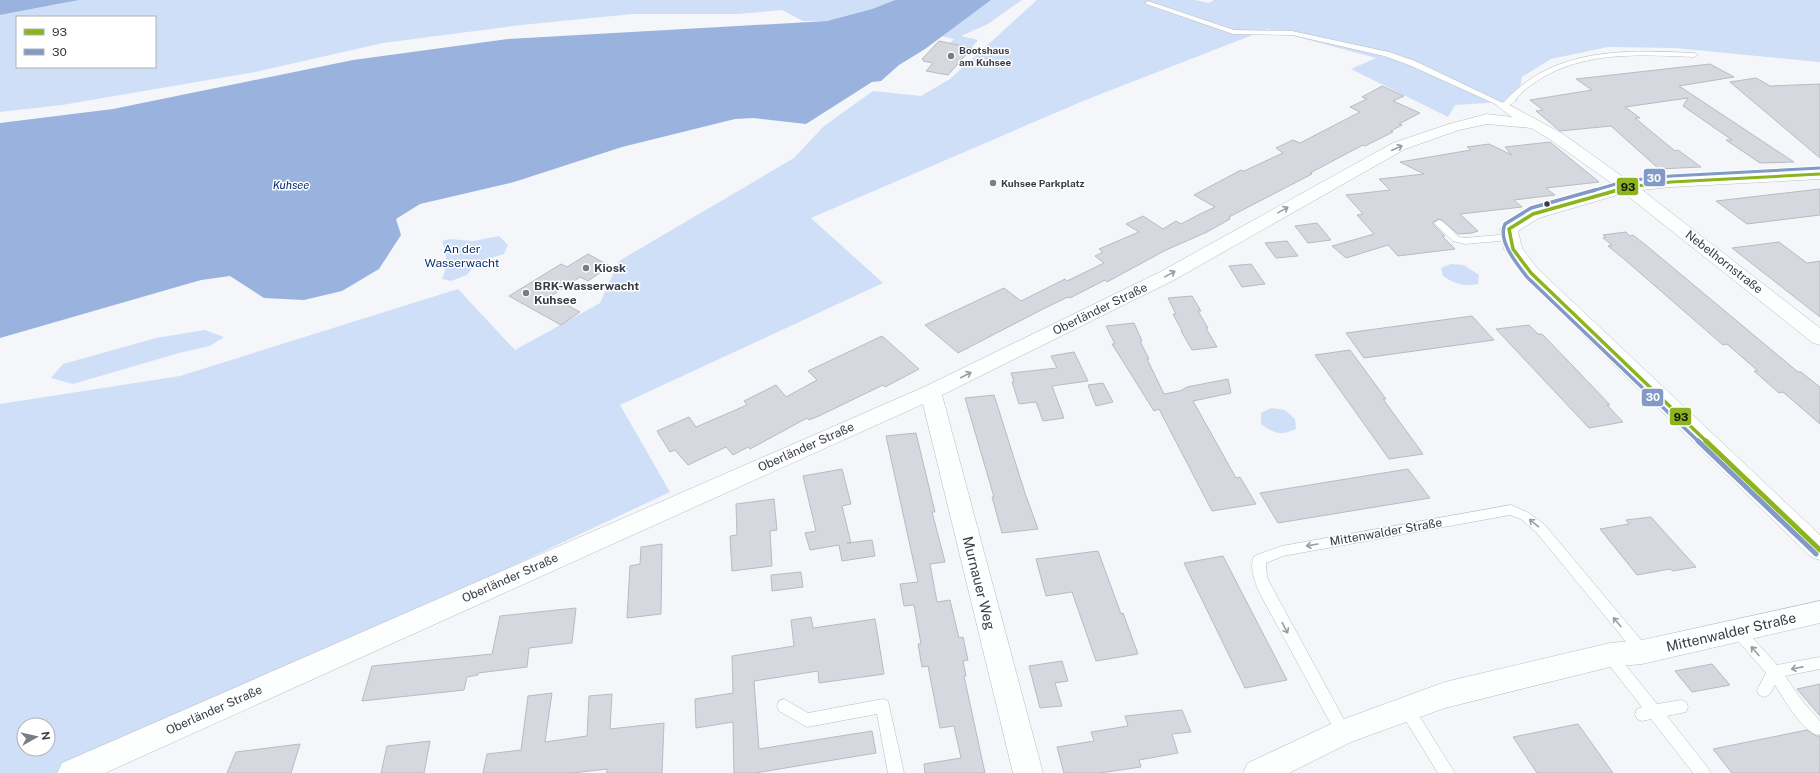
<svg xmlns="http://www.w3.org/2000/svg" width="1820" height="773" font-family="'Public Sans',sans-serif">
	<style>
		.green { fill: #d0dff8; fill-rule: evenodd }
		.water { fill: #99b2de }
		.building { fill: #d5d8de; stroke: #b8bbc0 }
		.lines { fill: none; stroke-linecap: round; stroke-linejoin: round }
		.lane-casing { stroke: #b9bcc1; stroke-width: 1 }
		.street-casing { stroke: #b9bcc1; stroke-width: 1 }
		.lane { fill: #fdfefe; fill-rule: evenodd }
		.street { fill: #fdfefe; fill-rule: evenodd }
		.bus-1-far2-casing { stroke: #fff; stroke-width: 5 }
		.bus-1-far1-casing { stroke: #fff; stroke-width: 6 }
		.bus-1-casing { stroke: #fff; stroke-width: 8 }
		.bus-2-far2-casing { stroke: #fff; stroke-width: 5 }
		.bus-2-far1-casing { stroke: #fff; stroke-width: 6 }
		.bus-2-casing { stroke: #fff; stroke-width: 8 }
		.bus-1-far2 { stroke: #8bb41e; stroke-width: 3 }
		.bus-1-far1 { stroke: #8bb41e; stroke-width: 3.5 }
		.bus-1 { stroke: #8bb41e; stroke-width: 5 }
		.bus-2-far2 { stroke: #829ac7; stroke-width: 3 }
		.bus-2-far1 { stroke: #829ac7; stroke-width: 3.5 }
		.bus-2 { stroke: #829ac7; stroke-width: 5 }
		.oneway { stroke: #9a9da2 }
		.poi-dot { fill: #7a7d84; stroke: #fff; stroke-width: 1.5 }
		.bus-dot { fill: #383c45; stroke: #fff; stroke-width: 1.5 }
		.labels { text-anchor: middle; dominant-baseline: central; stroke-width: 3; stroke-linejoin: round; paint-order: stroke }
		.far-poi-label { font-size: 10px; font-weight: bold; fill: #383c45; stroke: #fff; text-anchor: start }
		.far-water-label { font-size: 11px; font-style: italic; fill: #01276d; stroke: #fff }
		.park-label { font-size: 12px; fill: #062e74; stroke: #fff }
		.street-label { font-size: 12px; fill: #383c45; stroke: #fff }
		.poi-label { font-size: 12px; font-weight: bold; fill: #383c45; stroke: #fff; text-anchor: start }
		.near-street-label { font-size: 14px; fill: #383c45; stroke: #fff }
		.line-badge { stroke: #fff; stroke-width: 1.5 }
		.badge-label { font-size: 11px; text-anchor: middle; font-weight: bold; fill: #fff }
		.pale-badge-label { font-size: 11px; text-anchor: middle; font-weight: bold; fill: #111 }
	</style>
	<rect width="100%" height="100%" fill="#f4f6fa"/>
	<path class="green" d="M79,0h816l-23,9 -45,12h-24l-21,-11 -44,4h-105l-112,11 -138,18 -128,29 -193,33 -62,7v-97zM17,17h138v50h-138z
		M991,0h31l-34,24 -27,12 17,4 -6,7 -22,-4 4,-4 -13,-3z
		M1037,0h158l14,3 5,-3h606v62l-145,-14 -67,-1 -57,12 -29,18 -5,24 -62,4 -7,12 -97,-48 25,-11 -108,-29 -185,72 -272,117 72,65 -263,122 50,87 -598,281h-72v-369l180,-28 278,-87 57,61 85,-47 19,-42 175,-103 30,-32 49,-35 48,5 29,-17zM24,725h24v24h-24z
		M499,236l9,9 -4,9 -27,8 -10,13 -16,6 -9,-2c6,-13 5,-25 0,-38l8,-2 23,2z
		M1451,264l13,1 15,10 -1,9c-14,3 -23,0 -35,-8l-2,-8z
		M205,330l19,7 -14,9 -31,7 -106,31 -22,-6 12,-14 93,-26z
		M1271,408l14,2 10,9 1,10c-15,7 -22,5 -35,-5v-11z"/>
	<path class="water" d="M0,0h79l-79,15z
		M895,0h96l-66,49 -26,16 -18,16 -9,1 -66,42 -53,-6 -18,1 -113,28 -108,35 -94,22 -24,15 5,16 -22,34 -37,22 -38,9 -40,-2 -34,-22 -29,4 -201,58v-215l113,-14 240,-49 155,-21 319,-18 45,-12z"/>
	<path class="building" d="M939,41l33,7 -24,27 -22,-4 7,-8 -10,-2 1,-1 -2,-1z
		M1710,64l24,13 -55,9 115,76 -34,1 -34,-23h6l-49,-34 5,-8 -63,9 15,11h-5l40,33 3,-1 23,17 -42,2 -48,-43 -51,5 -24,-20 7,-1 -13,-10 62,-10 -16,-11z
		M1756,78l14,8 50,-2v74l-90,-76z
		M1382,86l22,10 -11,5 27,12 -21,11 3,1 -11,6 2,1 -28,14 -2,-1 -53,28 2,1 -83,43 1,2 -23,13 -41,18 -59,32 -2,-2 -35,18 -2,-1 -23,11 -87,45 -33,-28 79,-37 17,13 44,-22 2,2 37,-18 -9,-7 8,-4 -4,-3 40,-17 -13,-8 17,-8 20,13 13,-8 5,3 17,-9 17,-8 -21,-12 47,-25 3,1 39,-18 -7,-5 17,-8 7,3 60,-31 -10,-5 17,-8 -5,-2z
		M1550,142l49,40 -53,6 9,7 -41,5 8,7 -62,7 18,17 -6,2 -14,1 -16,-14 -4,-1 -5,3v2l12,12h-3l13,13 -57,7 -10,-11 -42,13 -14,-12 42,-12 -17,-19 6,-1 -17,-19 44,-5 -11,-11 45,-5 -24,-12 71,-12 -4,-3 22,-3 23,11 -7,-8z
		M1820,189v26l-73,9 -31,-23z
		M1317,223l14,17 -23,3 -13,-17z
		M1626,232l4,4 3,-1 14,11 151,126h3l19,15v37l-37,-32 -4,1 -25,-22h4l-31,-27 -4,1 -99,-86 -16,-13 4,-1 -9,-7 3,-1 -3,-2z
		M1287,241l11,15 -22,2 -11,-15z
		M1779,242l28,21 13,-2v56l-88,-69z
		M588,254l22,12 -22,15 -8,-4 -29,19 29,16 -19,13 -52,-29 52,-32 6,3z
		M1251,264l14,20 -23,3 -13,-21z
		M1192,296l9,15h-3l10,17h-2l11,19 -25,3 -11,-19h1l-9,-17h3l-8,-16z
		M1472,316l22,24 -130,18 -18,-25z
		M1134,323l8,18h-2l9,18h-2l17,35 16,-3 7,-4 41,-8 3,14 -38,8 43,77 4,-1 16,27 -44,7 -53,-102 -5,2 -42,-67h3l-9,-18z
		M1529,325l9,9h4l30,31 38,40h-3l16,17 -34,6 -93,-99z
		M882,336l37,33 -34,18 -2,-2 -64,31 -10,4 -2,-2 -57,31 -2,-2 -15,8 -7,-8 -38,18 -13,-15 -5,2 -13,-21 32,-14 7,10 51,-22 -3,-4 32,-16 10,12 31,-17 -9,-9z
		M1350,350l36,49h-3l40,55 -34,5 -74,-104z
		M1074,352l14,29 -36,5 12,32 -21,3 -7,-19 -17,2 -7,-22h2l-3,-9 46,-5 -6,-12z
		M1103,383l10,19 -17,4 -8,-21z
		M994,395l31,98 13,36 -36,4 -10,-36h2l-29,-99z
		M916,433l19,79h-3l13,50 -15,2 7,38 13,-2 9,38 4,-1 5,23 -5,1 3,15h-2l21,97h-60l-1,-9 37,-6 -7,-32 -14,2 -12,-62 -6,1 -4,-23h3l-7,-39 -10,1 -4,-22 18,-2 -32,-146z
		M842,469l9,35 -9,2 9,37h-4l25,-3 3,16 -33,5 -3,-16 -29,5 -5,-17 11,-2 -13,-55z
		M1408,469l22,29 -152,25 -18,-30z
		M774,499l3,31 -7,1 2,35 -40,5 -2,-35 7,-1 -1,-31z
		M1651,517l45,50 -23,4 -3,-2 -33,6 -37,-46 29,-5 -3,-4z
		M662,544l-1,70 -34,4 3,-52 10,-2 1,-17z
		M1098,551l23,63 2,-1 15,41 -42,7 -24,-69 -26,4 -10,-37z
		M1223,556l17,33 47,91 -42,8 -61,-125z
		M801,572l2,15 -31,4 -1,-16z
		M576,608l-4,35 -43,5 -2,19 -49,6v2l-11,2 -3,13 -102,11 10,-35 120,-12 8,-38z
		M811,617l2,11 62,-9 9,55 -65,9 -1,-12 -64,10 5,68 113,-18 4,22 -121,20h-21l-1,-51 -37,6 -1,-29 38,-6 -1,-37 62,-10 -3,-26z
		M1062,661l6,20 -13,2 7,23 -22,2 -11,-42z
		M1712,664l18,21 -38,7 -17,-21z
		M1820,684v32l-23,-27z
		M552,693l-7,49 42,-6 2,-40 23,-2 -2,35 54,-6 -2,50h-55v-4l-35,4h-89l4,-19 34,-4 7,-54z
		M1182,710l9,22 -19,2 6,19 -39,7 2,7 -41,6h-36l-7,-26 37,-6 -3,-9 37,-6 -3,-10z
		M1578,724l35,49h-76l-24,-36z
		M1807,730l9,6h4v37h-88l-19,-24z
		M430,741l-6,32h-43l6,-27z
		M300,744l-9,29h-64l9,-21z"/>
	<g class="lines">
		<defs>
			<path id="lane" d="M1148,1l86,29 58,1 97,21 26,9 88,42c6,-6 11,-12 18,-17 48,-39 115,-36 173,-33l4,2 -4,2c-49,-2 -102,-6 -147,18 -7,4 -14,9 -20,13 -8,6 -14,18 -23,20l-95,-43 -25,-9 -92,-21 -59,-1 -87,-30 -1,-1z
				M1439,220l3,1 17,16 6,1 45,-4 5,3 -5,3 -45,4 -12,-3 -19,-18z
				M1511,505l18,8 15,11 103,123 2,4 -2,4 -5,2 -5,-2 -101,-123 -15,-13 -11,-4 -227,41 -17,7 1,15 81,149 2,5 -2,5 -5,2 -5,-2 -79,-145c-4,-10 -10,-25 -5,-36l28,-10z
				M1737,624l5,2 35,39 43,-8v12l-35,7 19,27 16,18v13l-3,1c-16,-6 -33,-36 -42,-50l-6,10 -5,2 -5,-2 -2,-5 9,-17 -34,-39 -2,-4 2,-4z
				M1610,650l5,2 42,52 24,-4 5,2 2,5 -2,5 -19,4 41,52 3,5h-18l-42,-54 -9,2 -5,-2 -2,-5 2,-5 5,-2 -37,-47 -2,-4 2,-4z
				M784,699l24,14 75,-14 5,2 16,72h-16l-11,-59 -70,13 -28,-16 -2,-5 2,-5z
				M1406,701l5,2 44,70h-17l-37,-60 -2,-5 2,-5z"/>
			<path id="street" d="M1504,102l59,32 67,48 41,-5 149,-8v10l-149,8 -29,3 178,138v17l-7,-2 -189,-150 -85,25 -21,13 4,17 16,21 282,266v25l-9,-3 -287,-280 -20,-28 -4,-20 3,-4 24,-15 87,-25 -63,-45 -20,-12 -44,-4 -28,6 -54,19 -231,131 -232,115 101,378h-30l-90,-369 -818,369h-48l5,-10 862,-376 236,-115 233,-129 56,-19 38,-10 25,3 -15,-11 2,-3z
				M1820,601v22l-178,41 -32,3 -165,41 -94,34 -62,31h-46l5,-10 85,-40 112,-41 165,-39 32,-3z"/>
		</defs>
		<use href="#lane" class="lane-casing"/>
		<use href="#street" class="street-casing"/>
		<use href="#lane" class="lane"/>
		<use href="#street" class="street"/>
		<defs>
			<path id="bus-1-far2" d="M1614,191l13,-4 44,-5 149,-8"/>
			<path id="bus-1-far1" d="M1618,190l-85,24 -24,15 4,20 18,24 176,169"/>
			<path id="bus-1" d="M1706,441l114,109"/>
			<path id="bus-2-far2" d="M1592,191l34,-10 45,-5 149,-8"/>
			<path id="bus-2-far1" d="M1595,190l-64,18 -26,16c-8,17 13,41 22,53l172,165"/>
			<path id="bus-2" d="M1698,441l118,113"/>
		</defs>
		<use href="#bus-1-far2" class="bus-1-far2-casing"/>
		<use href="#bus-1-far1" class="bus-1-far1-casing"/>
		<use href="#bus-1" class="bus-1-casing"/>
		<use href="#bus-2-far2" class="bus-2-far2-casing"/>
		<use href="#bus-2-far1" class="bus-2-far1-casing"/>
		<use href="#bus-2" class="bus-2-casing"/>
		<use href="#bus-1-far2" class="bus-1-far2"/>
		<use href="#bus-1-far1" class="bus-1-far1"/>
		<use href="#bus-1" class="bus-1"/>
		<use href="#bus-2-far2" class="bus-2-far2"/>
		<use href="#bus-2-far1" class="bus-2-far1"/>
		<use href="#bus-2" class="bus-2"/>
	</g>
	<defs><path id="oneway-shaft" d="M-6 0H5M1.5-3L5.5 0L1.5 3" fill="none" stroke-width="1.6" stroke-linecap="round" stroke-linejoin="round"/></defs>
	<g class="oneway">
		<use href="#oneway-shaft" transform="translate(1397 148) rotate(-25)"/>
		<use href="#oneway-shaft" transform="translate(1283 210) rotate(-29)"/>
		<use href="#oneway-shaft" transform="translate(1170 274) rotate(-29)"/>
		<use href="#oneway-shaft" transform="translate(966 375) rotate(-27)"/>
		<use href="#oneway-shaft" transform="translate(1534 523) rotate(-141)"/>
		<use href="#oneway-shaft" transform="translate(1312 545) rotate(170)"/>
		<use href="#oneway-shaft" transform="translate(1617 622) rotate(-130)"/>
		<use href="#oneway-shaft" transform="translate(1285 628) rotate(62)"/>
		<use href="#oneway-shaft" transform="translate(1755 651) rotate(-131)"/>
		<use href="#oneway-shaft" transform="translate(1797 668) rotate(169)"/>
	</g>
	<g class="poi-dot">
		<circle cx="951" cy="56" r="4"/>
		<circle cx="993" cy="183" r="4"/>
		<circle cx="586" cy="268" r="4"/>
		<circle cx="526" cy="293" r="4"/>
	</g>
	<circle class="bus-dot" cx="1547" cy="204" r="3.5"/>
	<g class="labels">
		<g class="far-poi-label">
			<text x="959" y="50">Bootshaus<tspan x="959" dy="12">am Kuhsee</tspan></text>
			<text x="1001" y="183">Kuhsee Parkplatz</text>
		</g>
		<g class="far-water-label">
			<text x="291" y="185">Kuhsee</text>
		</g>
		<g class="park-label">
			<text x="462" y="249">An der<tspan x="462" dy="14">Wasserwacht</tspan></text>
		</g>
		<g class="street-label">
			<text transform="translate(1724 262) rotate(38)">Nebelhornstraße</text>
			<text transform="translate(1100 309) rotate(-26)">Oberländer Straße</text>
			<text transform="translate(806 447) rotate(-24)">Oberländer Straße</text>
			<text transform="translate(1386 532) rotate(-10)">Mittenwalder Straße</text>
			<text transform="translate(510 578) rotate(-24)">Oberländer Straße</text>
			<text transform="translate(214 710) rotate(-24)">Oberländer Straße</text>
		</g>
		<g class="poi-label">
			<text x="594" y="268">Kiosk</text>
			<text x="534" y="286">BRK-Wasserwacht<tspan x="534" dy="14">Kuhsee</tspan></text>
		</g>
		<g class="near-street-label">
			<text transform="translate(979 583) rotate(76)">Murnauer Weg</text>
			<text transform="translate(1731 632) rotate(-13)">Mittenwalder Straße</text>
		</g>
	</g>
	<g class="line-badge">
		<rect x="1643" y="168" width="23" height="19" rx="4" fill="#829ac7"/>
		<rect x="1616" y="177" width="23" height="19" rx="4" fill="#8bb41e"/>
		<rect x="1641" y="388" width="23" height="19" rx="4" fill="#829ac7"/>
		<rect x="1669" y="407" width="23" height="19" rx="4" fill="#8bb41e"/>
	</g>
	<g class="badge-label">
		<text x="1654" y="182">30</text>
		<text x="1653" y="401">30</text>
	</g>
	<g class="pale-badge-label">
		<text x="1628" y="191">93</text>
		<text x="1681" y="421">93</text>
	</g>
	<rect x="16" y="16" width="140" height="52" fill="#ffffff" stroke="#afb1b5"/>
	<rect x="24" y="29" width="20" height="6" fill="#8bb41e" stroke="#afb1b5"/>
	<text x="52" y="36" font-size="12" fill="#383c45">93</text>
	<rect x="24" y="49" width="20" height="6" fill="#829ac7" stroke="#afb1b5"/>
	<text x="52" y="56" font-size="12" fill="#383c45">30</text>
	<g transform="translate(36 737) rotate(82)"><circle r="19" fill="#ffffff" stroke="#afb1b5"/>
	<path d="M0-3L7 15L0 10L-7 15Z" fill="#7a7d84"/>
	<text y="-6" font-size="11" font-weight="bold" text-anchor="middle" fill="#383c45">N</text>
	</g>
</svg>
